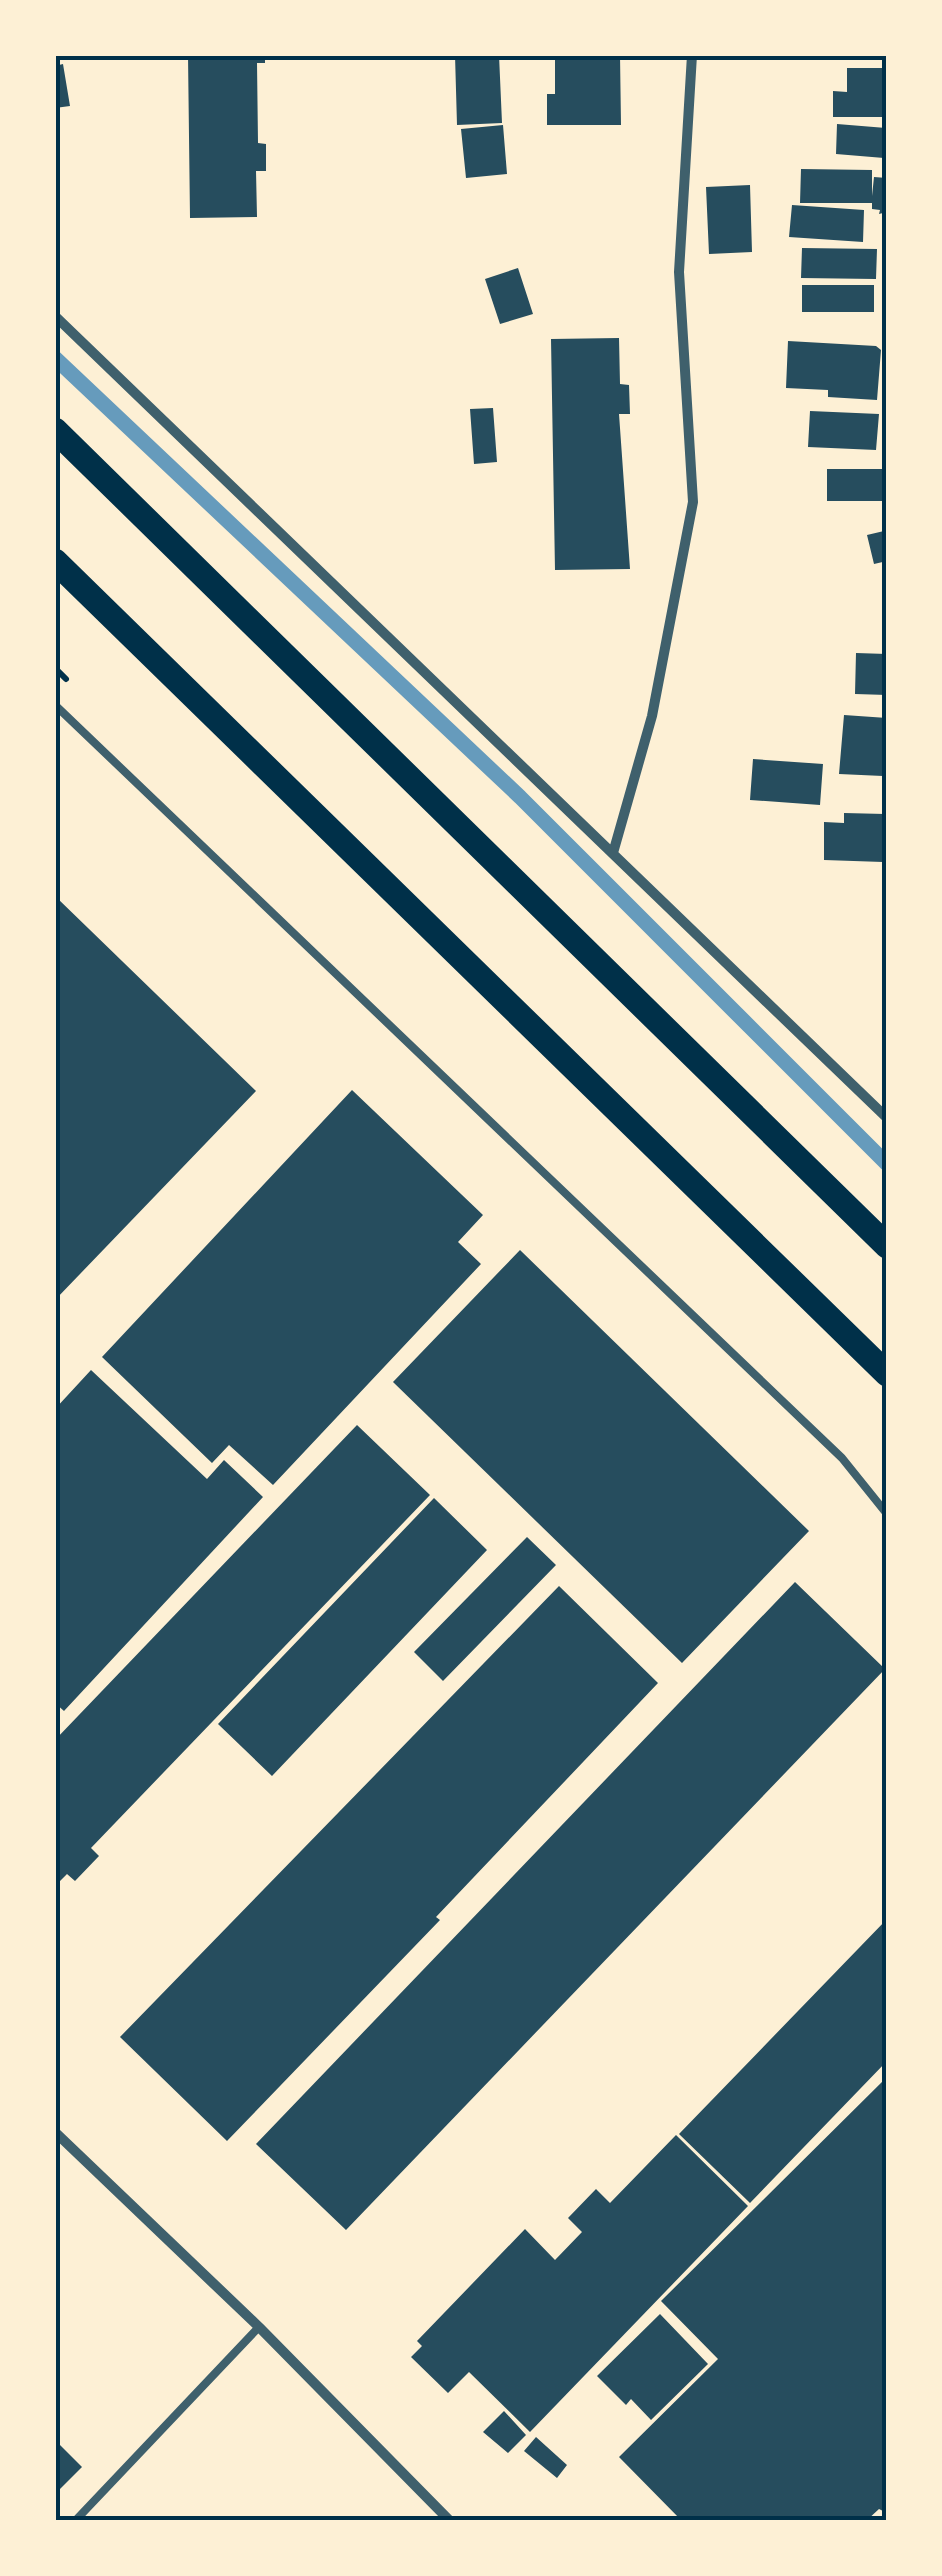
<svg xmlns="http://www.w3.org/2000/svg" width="942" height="2576" font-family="'PT Sans Narrow',sans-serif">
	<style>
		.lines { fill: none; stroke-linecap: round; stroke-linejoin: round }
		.stream { stroke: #669bbc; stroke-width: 15 }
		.building { fill: #264d5e }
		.path { stroke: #003049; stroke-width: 6 }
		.service { stroke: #3f606c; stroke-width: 8 }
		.minor { stroke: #3f606c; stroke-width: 10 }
		.primary { stroke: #003049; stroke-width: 25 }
		.neatline { fill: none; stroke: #003049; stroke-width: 4 }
	</style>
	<rect width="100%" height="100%" fill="#fdf0d5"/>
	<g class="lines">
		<path class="stream" d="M55,358l465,439 367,367"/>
	</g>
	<path class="building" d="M188,55h77v8h-8l1,80 8,1v27h-10l1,46 -67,1z
		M455,55h44l3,68 -45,2z
		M555,55h65l1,70h-74v-31h8z
		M63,64l7,42 -15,2v-42z
		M847,68h38l1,49h-53v-26l14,1z
		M837,124l49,4 -2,30 -48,-4z
		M503,125l4,49 -41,4 -5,-49z
		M801,169l71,1v26l2,-19 13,1v34l-8,2 1,-4 -8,-1v-6h-72z
		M750,185l2,67 -43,2 -3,-67z
		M792,205l72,5 -1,32 -74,-5z
		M802,248l75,1 -1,30 -75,-1z
		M518,268l15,46 -33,10 -15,-45z
		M802,285h72v27h-72z
		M619,338l1,46 9,1 1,29h-11l11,155 -75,1 -4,-231z
		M788,341l88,5 5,4 -4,50 -49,-3v-7l-42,-2z
		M493,408l4,54 -23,2 -4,-55z
		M810,411l69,3 -3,36 -68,-3z
		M827,469h60v32h-60z
		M884,531l3,30 -13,3 -7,-29z
		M856,653l31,1v41l-32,-1z
		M844,715l43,3 -4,58 -44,-2z
		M753,759l70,5 -3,41 -70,-5z
		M844,813l41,1 -2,48 -59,-2v-38l20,1z
		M55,896l201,195 -201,209z
		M352,1090l131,125 -25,27 23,22 -208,221 -44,-40 -17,18 -110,-106z
		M520,1250l289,281 -127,132 -289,-281z
		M91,1370l116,109 17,-19 39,37 -199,214 -9,-8v-294z
		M357,1425l73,70 -339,353 8,8 -24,25 -8,-7 -12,12v-146z
		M434,1498l53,52 -215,226 -54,-52z
		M527,1537l29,28 -113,116 -29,-29z
		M795,1582l90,87 -539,561 -90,-86z
		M559,1586l99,97 -222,234 4,3 -213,221 -107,-104z
		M887,1919v142l-137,142 -71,-69z
		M887,2077v436l-8,-4 -13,12h-184l-63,-64 99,-98 -57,-58z
		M676,2135l72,71 -218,226 -61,-60 -21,21 -37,-36 11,-11 -5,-5 108,-112 30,31 27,-28 -14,-14 28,-29 14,14z
		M660,2314l48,50 -57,56 -20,-21 -5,6 -29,-29z
		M504,2411l22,24 -18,18 -25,-21z
		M536,2437l31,28 -10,13 -33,-27z
		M55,2440l27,27 -27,27z"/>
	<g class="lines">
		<path class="path" d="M55,668l11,11"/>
		<path class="service" d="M55,705l787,753 45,56
			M75,2521l184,-194"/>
		<path class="minor" d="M55,316l832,802
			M613,853l39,-137 41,-214 -14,-230 13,-217
			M55,2132l204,195 191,194"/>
		<path class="primary" d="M55,430l832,816
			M55,561l832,813"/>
	</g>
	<rect width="942" height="2576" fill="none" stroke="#fdf0d5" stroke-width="115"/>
	<rect x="58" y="58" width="826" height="2460" class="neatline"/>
</svg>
